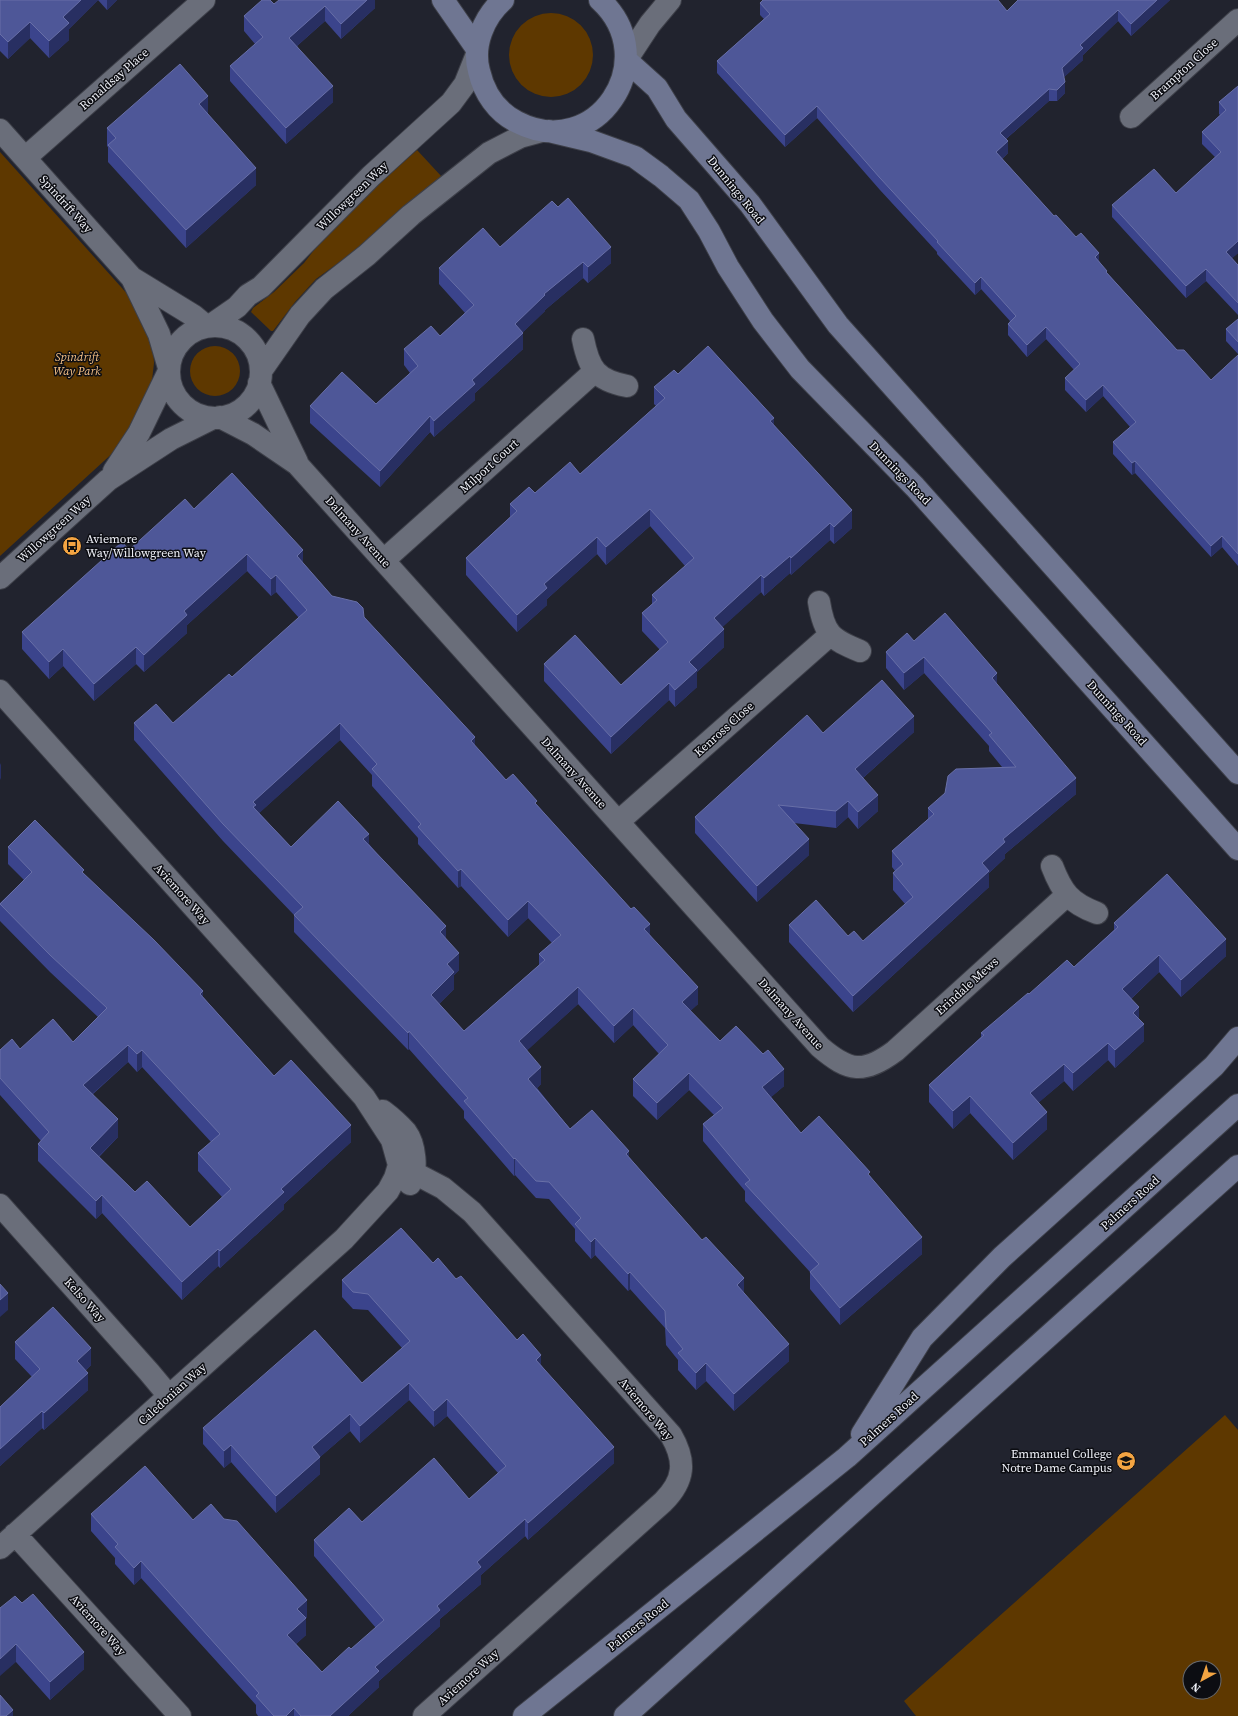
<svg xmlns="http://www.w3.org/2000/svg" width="1238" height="1716" font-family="'Source Serif 4',serif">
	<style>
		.green { fill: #5e3800; fill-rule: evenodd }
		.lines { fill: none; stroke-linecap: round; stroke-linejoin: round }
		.minor-casing { stroke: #3d3f48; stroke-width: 24 }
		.tertiary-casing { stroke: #3d3f48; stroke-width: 24 }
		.secondary-casing { stroke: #3d3f48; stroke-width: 24 }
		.minor { stroke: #6a6e7a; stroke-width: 22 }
		.tertiary { stroke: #6a6e7a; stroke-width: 22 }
		.secondary { stroke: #6f7692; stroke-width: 22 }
		.wall { fill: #3b448c; fill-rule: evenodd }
		.shaded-wall { fill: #282f62 }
		.building { fill: #4e5798; stroke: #686fa7; fill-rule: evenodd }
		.labels { text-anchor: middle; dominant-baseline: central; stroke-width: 3; stroke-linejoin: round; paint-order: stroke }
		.street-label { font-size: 12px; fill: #f0f2f9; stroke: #0c0d12 }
		.park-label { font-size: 12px; font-style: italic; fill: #f5c086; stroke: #0c0d12 }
		.poi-label { font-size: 12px; fill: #f0f2f9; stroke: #0c0d12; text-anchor: start }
	</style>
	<rect width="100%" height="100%" fill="#21232e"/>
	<path class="green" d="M509 55a42 42 0 1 1 84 0a42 42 0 1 1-84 0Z
		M417,150l25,27 -61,55 -65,47 -21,23 -22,29h-2l-20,-19 2,-4 21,-16 30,-29 21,-27 43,-42z
		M0,152l130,145 10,15 13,36 1,15 -3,26 -14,28 -21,33 -116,106z
		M190 371a25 25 0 1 1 50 0a25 25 0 1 1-50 0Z
		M1225,1415l13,15v286h-322l-12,-15zM1190,1668h24v24h-24z"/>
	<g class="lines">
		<defs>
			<path id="minor" d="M1131,117l107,-97
				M0,130l132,148 27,56 10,34
				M25,158l179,-158
				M132,278l62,38 12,10
				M211,325l26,-18 11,-12 13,-8 110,-111 80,-73 14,-19 12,-30
				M169 372a46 46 0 1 1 92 0a46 46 0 1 1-92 0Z
				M583,339c6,30 13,41 44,47
				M261,371l39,-56 24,-26 43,-34 44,-40 78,-62 31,-16 22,-6
				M259,383l38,79
				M220,417l33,17 44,30 523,583c29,25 44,27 75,4l172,-156
				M114,471l25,-38 29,-60
				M384,560l210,-188
				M0,578l108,-98 63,-41 42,-21
				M819,602c5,32 12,37 41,49
				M0,691l364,406 28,43 7,25 -4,13 -7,13 -44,48 -344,309
				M618,822l212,-187
				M1052,866c10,26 18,37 45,47
				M383,1111c8,6 16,13 23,21 9,12 12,39 4,52
				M399,1165l44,23 29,24 199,223c15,26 14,45 -8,67l-239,214
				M0,1205l149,167 20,24
				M15,1534l165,182"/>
			<path id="tertiary" d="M627,59l23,-35 20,-24"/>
			<path id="secondary" d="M443,0l34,49
				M503,0c-19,17 -31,45 -24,71 5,22 18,41 38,51 79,41 148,-62 83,-122
				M626,60l31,28 19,31 74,85 88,121 400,448
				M549,131l42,10 44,16 26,19 28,24 20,31 19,36 35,54 37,48 115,118 323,362
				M862,1434l60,-96 80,-81 212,-191 24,-28
				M524,1716l323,-259 391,-352
				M625,1716l613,-550"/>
		</defs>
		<use href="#minor" class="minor-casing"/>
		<use href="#tertiary" class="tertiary-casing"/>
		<use href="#secondary" class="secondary-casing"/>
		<use href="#minor" class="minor"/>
		<use href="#tertiary" class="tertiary"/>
		<use href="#secondary" class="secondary"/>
	</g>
	<path class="wall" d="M0,0h117l-10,10 -9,-10 -29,29v11l-20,18 -19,-20 -22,21 -8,-8z
		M375,0v8l-34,31 -16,-18 -28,25 36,56 -47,42 -56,-63v-15l25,-22 -11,-13v-15l30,-12z
		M1170,0l-39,36 -13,-15 -35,34v5l-19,17 1,16 -8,8h-8l-43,38 2,14 -6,6 52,57 45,45 8,12 70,77 34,30 27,-25v211l-16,-19 -11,10 -76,-84 -3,2 -19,-21v-12l17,-15 -27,-31 -17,16 -21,-22v-12l9,-8 -28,-31 -19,18 -19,-22v-11l2,-3 -29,-32 -6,6 -38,-41v-2l-57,-62 -63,-72 -32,29 -68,-74v-12l47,-42 -4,-4v-12l247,8z
		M1238,86v167l-6,5 6,7v50l-32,-34 -20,17 -74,-81v-12l64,-12 39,-36 -13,-13v-12l18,-17 -1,-1v-12z
		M208,113v1l48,71 -70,63 -78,-86v-15l-1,-1v-18z
		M558,207l53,56 -23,20 -5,-5 -38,32v1l-22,21v17l-48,44v7l-41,37 -4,-5 -50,55 -70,-64v-17l66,-2 34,-31 -6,-8v-16l36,-13 25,-23 -26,-29v-16l61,-21z
		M1238,319v35l-12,-13v-12z
		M678,374l96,51 78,103 -18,16 -4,-4 -39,35 -1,-2 -26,23 -3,-4 -39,35 2,20 -27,25v15l-22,20 -6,-7 -58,54 -67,-73v-17l77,21 39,-35 -18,-19v-18l10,-9v-9l33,-29 -35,-40 -44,39 -9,-11 -50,45v6l-30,27 -51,-57v-17l44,-41v-13l70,-30 76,-68 -2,-2v-17z
		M194,509l109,54 29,33 32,21 111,129 31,34 31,25 113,130 48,69 -8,7 30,30 64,45 -13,11 30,36 69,43 52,78 -82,71 -30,-36v-17l-65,-71v-10l-42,-50v-17l11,-9 -25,-25 -32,30 -24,-24v-17l26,-25 -26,-29 -19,18 -36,-39 -51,46 14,34 -4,4 33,41 59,28 115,136 45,68 -55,50 -28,-30 -10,9 -18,-20v-10l-12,-15 -1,-17 -35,-39 -2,2 -33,-36 -4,4 -16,-18v-12l-26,-30 -13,-1 -21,-23 -1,1 -50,-58v-7l-55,-62 -1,1 -114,-118v-17l-71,-74 -89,-101v-17h39l59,-46 67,-59 -23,-26 -5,4 -24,-25 -60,54v8l-43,39 -8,-8 -42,37 -31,-35 -14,13 -27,-30v-17l107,-82zM340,740l32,35v11l46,52v6l40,44 3,-2 47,51 20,-19 24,25 -13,11v11l-75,66 -25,-27 15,-15v-14l5,-5 -13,-31 -77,-95 -78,3 -32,-34z
		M914,641l83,44 79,109 -71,60v4l-16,15v14l-136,125 -64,-70v-17l59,11 15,5 42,-37 -12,-14v-17l2,-2 -3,-4v-16l36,-32v-11l74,-41 -13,-16v-5l-65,-73 -20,17 -18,-22v-16z
		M914,732l-51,46 15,33 -20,18 -10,-12 -12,11 -42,-5 15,32 -52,47 -62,-69v-16l128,-84z
		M8,847l76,27 119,123 71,79 77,66 -67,62v5l-64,59 -2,-2 -36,34 -80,-87 -6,6 -58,-58v-17l3,-3 -41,-46v-45l20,-1 53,-7 25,-25 -48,-45 -50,-51v-18l24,-23 -16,-16zM128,1062l9,10 5,-5 69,75 -13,11v18l24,26 -32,30 -55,-35 -36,-35 19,-20 -25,-43z
		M1114,923l112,33 -45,41 -22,-25 -28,27 8,20 5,22 -29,27 -7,-8 -35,31 -9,-10 -25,21 8,27 -34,31 -43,-47 -17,16 -24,-27v-17l52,-48v-4l48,-39 45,-27 40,-37z
		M433,1263l23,16 61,61 24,25 73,98 -86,77 -3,-4 -44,39v9l-41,35v7l-61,55v6l-31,29h-90l-2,-3v-8l-115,-127 -7,7 -19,-21v-6l-24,-27v-17l102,6 114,97 -1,1v17l-10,9 26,28 29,-23 25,-21 -62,-72v-16l48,-18 107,-23 29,-26 -51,-57 -13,11 -25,-27 -49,43 -10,-12 -30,26v17l-44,39 -45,-51 -7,6 -21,-24v-16l159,-45 40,-35 -34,-38 -15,-1 -11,-12v-17z
		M15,1342l76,23 -5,5 2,20 -44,40 -2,-2 -42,38v-59l32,-30 -17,-18z
		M0,1608l84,61 -34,31 -34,-38z"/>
	<path class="shaded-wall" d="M81,0h17l-29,29v11l-20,18v-17l14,-24z
		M107,0h10l-10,10z
		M367,0h8v8l-34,31v-15z
		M1157,0h13l-39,36v-12z
		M325,6v15l-36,32v-15z
		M1118,10v11l-35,34v5l-21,19v-11l18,-23z
		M30,22v16l-22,21v-17z
		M1065,82v11l-8,8v-11z
		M333,86v16l-47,42v-16z
		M1049,89v12l-49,43v-11z
		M208,96v17l-9,8v-17z
		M817,106v12l-32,29v-12z
		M1008,141v12l-12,11v-12z
		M256,168v17l-70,63v-18z
		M1238,241v12l-12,11v-12z
		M611,247v16l-23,20v-16z
		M1099,253v12l-4,-8z
		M583,262v16l-38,32v1l-30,29v-16l29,-30z
		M1206,269v12l-20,17v-12z
		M981,277v12l-6,6v-12z
		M1046,327v12l-19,18v-12z
		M523,333v16l-48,44v7l-41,37v-16l38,-41z
		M1103,385v11l-17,16v-12z
		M430,416v16l-50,55v-16z
		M774,418v17l-4,-14z
		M1135,461v12l-3,2v-12z
		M650,509v17l-44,39v-18z
		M852,510v18l-18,16v-17z
		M830,523v17l-39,35v-17z
		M1222,536v11l-11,10v-11z
		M597,537v17l-50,45v6l-30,27v-17l27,-31z
		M303,550v17l-6,-11z
		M247,554v17l-60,54v8l-43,39v-17l40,-44z
		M790,556v17l-26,23v-18z
		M276,575v17l-5,4v-17z
		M761,575v17l-47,43v-17z
		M724,629v18l-27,25v15l-22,20v-17l14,-28z
		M136,647v17l-42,37v-17z
		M63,649v17l-14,13v-17z
		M924,657v16l-20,17v-17z
		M997,673v16l-5,-11z
		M669,683v17l-58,54v-17z
		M914,716v16l-59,53v-16z
		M340,723v17l-84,76 -3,-14z
		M475,737v17l-4,-13z
		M1,763v15l-1,2v11v-26z
		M1076,778v16l-71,60v4l-16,15v14l-136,125v-16l129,-133 21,-24z
		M878,795v16l-20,18v-17z
		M848,801v16l-12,11v-17z
		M369,834v17l-6,-12z
		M809,839v16l-52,47v-16z
		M461,869v17l-3,2v-17z
		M528,901v17l-20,19v-17z
		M650,924v17l-6,-12z
		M446,926v17l-6,-11z
		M1226,939v17l-45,41v-17z
		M459,953v17l-5,5v14l-23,23v-17l16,-31z
		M1159,955v17l-37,35v-18z
		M578,987v17l-59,54v-17z
		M698,987v17l-16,15v-17z
		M203,991v17l-3,-14z
		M1139,1007v18l-6,-12z
		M633,1008v17l-19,18v-17z
		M1144,1024v17l-29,27v-18z
		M409,1031v18l-1,1v-17z
		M1108,1043v17l-35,31v-18z
		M128,1045v17l-45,40v-17z
		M142,1050v17l-5,5v-18z
		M1064,1064v17l-34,29v-17z
		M541,1067v17l-13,12v-17z
		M784,1069v17l-22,19v-18z
		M689,1073v17l-32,30v-17z
		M970,1096v17l-17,16v-18z
		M1047,1112v17l-34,31v-17z
		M118,1119v18l-28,28v-17z
		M351,1125v17l-67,62v5l-64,59v-17l61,-62z
		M629,1151v17l-3,-14z
		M515,1158v17l-1,1v-17z
		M102,1195v18l-6,6v-18z
		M922,1237v17l-82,71v-17z
		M595,1238v17l-4,4v-17z
		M218,1249v17l-36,34v-18z
		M630,1272v17l-2,2v-17z
		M744,1278v18l-7,-11z
		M8,1293v17l-8,7v-17z
		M789,1344v17l-55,50v-17z
		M91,1348v17l-14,13v-17z
		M541,1355v16l-5,-11z
		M706,1363v18l-10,9v-17z
		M88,1373v17l-44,40v-17z
		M409,1383v17l-49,43v-17z
		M447,1399v17l-13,11v-16z
		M42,1411v17l-42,38v-17z
		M350,1414v17l-38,33v-17z
		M231,1445v17l-7,6v-17z
		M614,1447v16l-86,77v-17z
		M320,1457v17l-44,39v-17z
		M525,1519v17l-44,39v9l-41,35v7l-61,55v6l-31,29h-18l45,-49 62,-61 40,-44z
		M141,1561v17l-7,7v-17z
		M307,1600v17l-10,9v-17z
		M306,1618v17l-19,17v-17z
		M16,1644v18l-16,14v-17z
		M84,1652v17l-34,31v-18z
		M294,1708v8h-8z
		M13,1710v6h-7z"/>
	<path class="building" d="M0,0h81l-18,17 6,6 -20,18 -19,-19 -22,20 -8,-8z
		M262,0h8l4,4 5,-4h88l-26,24 -16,-18 -36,32 44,48 -47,42 -56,-62 33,-29 -19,-21z
		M763,0h235l9,11 11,-11h139l-26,24 -13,-14 -38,35 3,3 -21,20 3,14 -8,8 -8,-1 -49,44 8,8 -12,11 58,64 2,-1 20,22 5,-4 18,20 -4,4 12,14 -1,1 71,78h7l27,30 27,-25v199l-16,-18 -11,10 -76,-85 -3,2 -19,-21 23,-20 -33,-37 -17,15 -21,-22 15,-14 -34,-37 -19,18 -19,-21 8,-8 -35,-39 -6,6 -38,-41 1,-1 -58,-63 -63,-72 -32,29 -68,-74 53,-47 -10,-11z
		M180,64l28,32 -9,8 57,64 -70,62 -78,-85 8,-7 -9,-10z
		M1238,86v155l-12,11 12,13v38l-32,-34 -20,17 -74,-81 42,-36 22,24 45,-41 -19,-20 24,-22 -7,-8z
		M568,198l43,49 -23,20 -5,-5 -39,32 1,1 -30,29 8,9 -51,47 3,4 -41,37 -4,-5 -50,55 -70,-65 32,-34 34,32 42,-38 -14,-17 27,-23 9,10 34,-31 -35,-37 44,-40 17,19 52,-46 6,6z
		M1238,319v23l-12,-13z
		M708,346l66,72 -4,3 82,89 -18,17 -4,-4 -39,35 -1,-2 -26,22 -3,-3 -47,43 10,11 -35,33 8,8 -22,20 -6,-7 -58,54 -67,-73 31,-29 46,50 47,-43 -26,-29 15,-13 -5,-5 42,-37 -44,-49 -44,38 -9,-10 -53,47 3,4 -30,27 -51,-57 51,-47 -7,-7 19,-17 6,6 35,-31 10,12 85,-76 -11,-11 20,-17 4,4z
		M232,473l71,77 -6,6 35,40 25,6 6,6 1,9 111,120 -4,4 35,39 7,-6 24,27 -2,2 96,106 3,-2 16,17 -6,5 54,58 -16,15 38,39 16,-15 27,28 5,-4 16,19 -22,18 39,46 18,-17 51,56 -2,2 54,63 -82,71 -30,-36 9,-8 -74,-80 5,-4 -47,-56 20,-16 -34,-35 -32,30 -24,-24 35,-34 -35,-37 -19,18 -36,-39 -59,54 22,26 -13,12 42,50 22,-19 37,41 -3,3 76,86 4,-3 38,41 -7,7 52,59 -55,50 -28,-31 -10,10 -18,-20 5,-4 -17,-21 -1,-17 -35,-39 -2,2 -33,-36 -4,4 -16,-18 6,-6 -32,-36 -13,-1 -21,-23 -1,1 -50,-58 4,-3 -59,-67 -1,2 -114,-118 9,-8 -80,-83 -89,-101 22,-19 17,19 56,-49 3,3 75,-67 -31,-35 -5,4 -24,-25 -63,57 3,4 -43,40 -8,-8 -42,37 -31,-35 -14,13 -27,-30 100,-90 7,8 56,-51 9,10zM340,723l37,41 -5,5 49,55 -3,3 40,44 3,-2 47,51 20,-19 33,34 -22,19 6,6 -81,71 -33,-36 23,-23 -7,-8 12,-11 -19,-21 6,-6 -83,-87 6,-5 -31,-33 -47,46 -38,-40 3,-2 -3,-3z
		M945,613l52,60 -5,5 84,100 -73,61 2,3 -23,21 7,8 -136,125 -64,-71 27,-25 32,36 6,-5 9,10 50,-44 -20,-24 10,-9 -11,-13 42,-37 -6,-6 17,-15 3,-17 8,-7 60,-2 -27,-32 3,-2 -68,-76 -20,16 -18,-21 21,-19 7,8z
		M882,680l32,36 -59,53 23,26 -20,17 -10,-11 -12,10 -58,-6 31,34 -52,47 -62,-69 112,-102 16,18z
		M35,820l49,50 -2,2 72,68 49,51 -3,3 74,82 17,-16 60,65 -70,64 3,3 -64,59 -2,-2 -36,33 -80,-87 -6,6 -58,-57 11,-12 -49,-54v-28l12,-11 8,10 33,-30 20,23 34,-34 -57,-53 -50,-51 32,-32 -24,-25zM128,1045l9,9 5,-4 78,84 -22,19 33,36 -41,38 -43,-46 -12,11 -45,-44 28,-29 -35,-34z
		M1167,874l59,65 -45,41 -22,-25 -37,34 17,18 -6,6 11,11 -29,26 -7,-7 -35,30 -9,-9 -34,29 17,19 -34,31 -43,-47 -17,15 -24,-26 55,-50 -3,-2 47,-40 1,1 38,-34 7,7 44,-40 -4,-4z
		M401,1228l32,35 5,-5 18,21 5,-3 56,64 6,-6 18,21 -5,5 78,87 -86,76 -3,-4 -48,43 4,5 -44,39 3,4 -65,57 4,4 -49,45h-29l-7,-8 -8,8h-12l-18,-20 3,-3 -118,-132 -7,7 -19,-21 3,-3 -27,-30 54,-48 48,54 18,-16 13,15 13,2 70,79 -10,9 9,9 -19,17 35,37 27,-25 2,2 33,-29 -70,-80 35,-32 13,14 72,-64 35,41 37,-33 -59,-67 -13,12 -25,-28 -49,43 -10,-12 -38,33 8,10 -44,39 -45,-51 -7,6 -21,-23 112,-98 47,53 48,-42 -42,-47 -15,-2 -11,-12z
		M0,1284l8,9 -8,7z
		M53,1307l38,41 -14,13 11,12 -44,40 -2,-2 -42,38v-42l40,-38 -25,-27z
		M33,1594l51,58 -34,30 -34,-38 -16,15v-51l15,-12 7,7z
		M0,1695l13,15 -7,6h-6z"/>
	<defs>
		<symbol id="bus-disc" viewBox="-11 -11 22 22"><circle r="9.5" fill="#f3a442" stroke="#0c0d12"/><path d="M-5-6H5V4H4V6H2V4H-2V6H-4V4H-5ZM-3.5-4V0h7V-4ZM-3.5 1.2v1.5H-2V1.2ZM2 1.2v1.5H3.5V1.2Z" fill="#111"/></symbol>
		<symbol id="school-disc" viewBox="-11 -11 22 22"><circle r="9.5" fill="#f3a442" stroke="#0c0d12"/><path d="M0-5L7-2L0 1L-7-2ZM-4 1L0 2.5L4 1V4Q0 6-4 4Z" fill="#111"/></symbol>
	</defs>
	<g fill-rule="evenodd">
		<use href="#bus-disc" x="61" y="535" width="22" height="22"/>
		<use href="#school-disc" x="1115" y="1450" width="22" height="22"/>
	</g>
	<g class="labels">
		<g class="street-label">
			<text transform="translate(1184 69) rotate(-42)">Brampton Close</text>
			<text transform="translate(114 79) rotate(-41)">Ronaldsay Place</text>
			<text transform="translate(736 190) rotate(51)">Dunnings Road</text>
			<text transform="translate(352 196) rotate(-44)">Willowgreen Way</text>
			<text transform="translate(66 204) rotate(48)">Spindrift Way</text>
			<text transform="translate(489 466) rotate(-42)">Milport Court</text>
			<text transform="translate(900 473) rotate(46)">Dunnings Road</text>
			<text transform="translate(54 529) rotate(-42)">Willowgreen Way</text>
			<text transform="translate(358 532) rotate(48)">Dalmany Avenue</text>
			<text transform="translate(1117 713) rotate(48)">Dunnings Road</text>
			<text transform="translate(724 729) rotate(-42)">Kenross Close</text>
			<text transform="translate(574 773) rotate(48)">Dalmany Avenue</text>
			<text transform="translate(182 894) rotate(48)">Aviemore Way</text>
			<text transform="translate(967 986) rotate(-42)">Erindale Mews</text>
			<text transform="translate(791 1014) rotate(48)">Dalmany Avenue</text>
			<text transform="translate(1130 1203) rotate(-42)">Palmers Road</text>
			<text transform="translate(85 1300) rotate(48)">Kelso Way</text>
			<text transform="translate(172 1394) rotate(-42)">Caledonian Way</text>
			<text transform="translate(646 1409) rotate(50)">Aviemore Way</text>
			<text transform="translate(889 1419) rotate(-42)">Palmers Road</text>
			<text transform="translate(98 1625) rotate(48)">Aviemore Way</text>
			<text transform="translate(638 1625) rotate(-39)">Palmers Road</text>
			<text transform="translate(468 1677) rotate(-42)">Aviemore Way</text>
		</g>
		<g class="park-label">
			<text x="77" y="357">Spindrift<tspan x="77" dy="14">Way Park</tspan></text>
		</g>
		<g class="poi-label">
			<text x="86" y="539">Aviemore<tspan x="86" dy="14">Way/Willowgreen Way</tspan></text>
			<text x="1112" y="1454" text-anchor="end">Emmanuel College<tspan x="1112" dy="14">Notre Dame Campus</tspan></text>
		</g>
	</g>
	<g transform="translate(1202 1680) rotate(220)"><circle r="19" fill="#0c0d12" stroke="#67696e"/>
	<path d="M0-3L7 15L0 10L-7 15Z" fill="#f3a442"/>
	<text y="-6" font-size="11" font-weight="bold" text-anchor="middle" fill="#f0f2f9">N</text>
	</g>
</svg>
